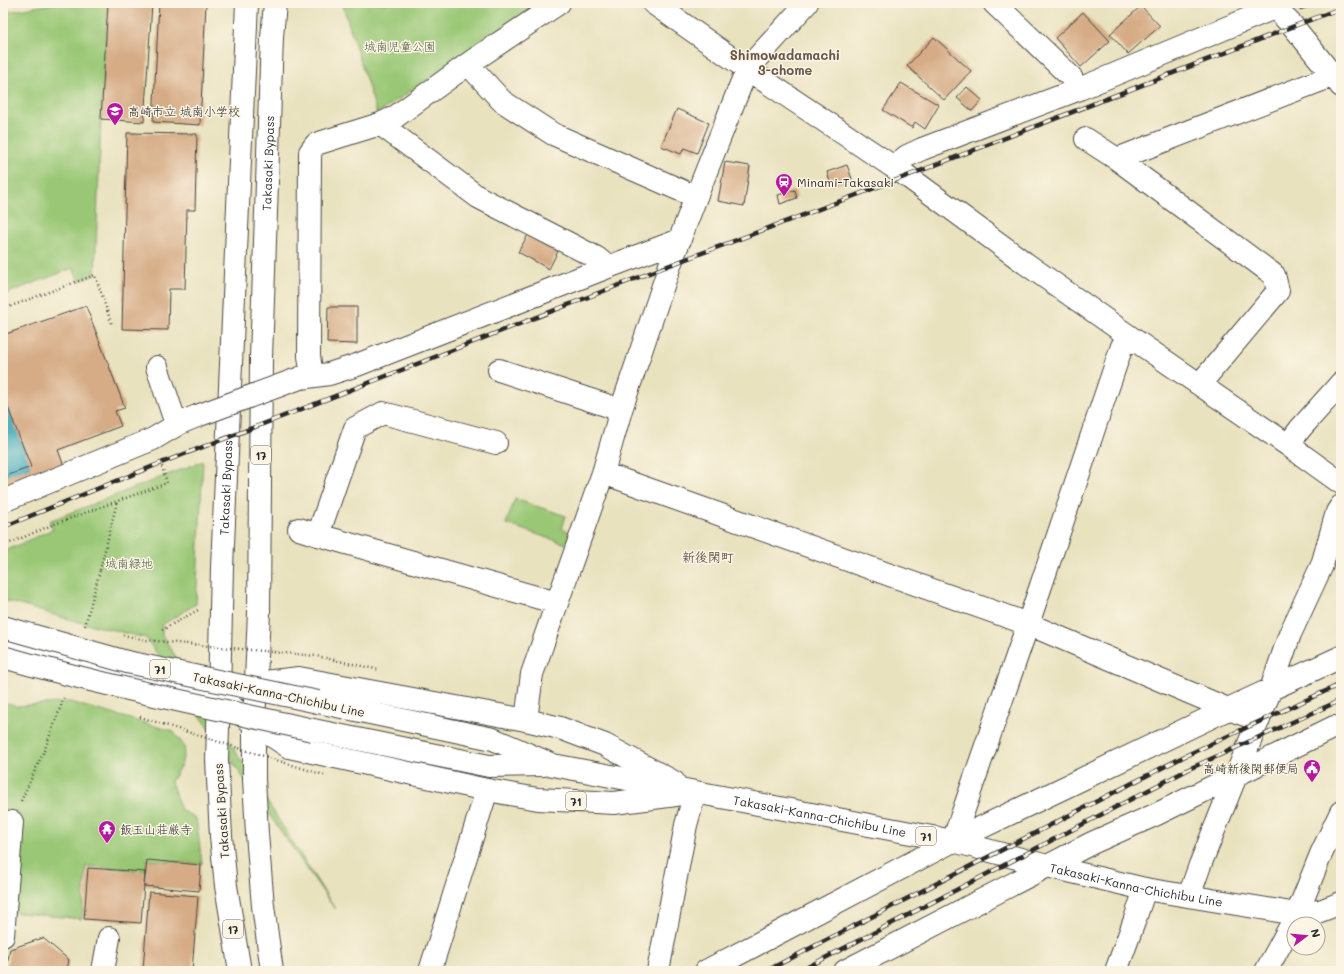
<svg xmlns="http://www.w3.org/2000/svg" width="1344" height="974" font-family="Mali,'Klee One',sans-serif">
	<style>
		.green { fill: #99c775; stroke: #627950 }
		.water { fill: #3daabb; stroke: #346a73 }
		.building { fill: #d6ac86 }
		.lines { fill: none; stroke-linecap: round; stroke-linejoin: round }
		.minor-casing { stroke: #484641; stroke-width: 24 }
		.major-casing { stroke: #484641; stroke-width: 24 }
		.highway-casing { stroke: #484641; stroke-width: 24 }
		.path { stroke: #484641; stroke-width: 2.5; stroke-dasharray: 1 3; stroke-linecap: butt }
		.minor { stroke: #fff; stroke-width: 22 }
		.major { stroke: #fff; stroke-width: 22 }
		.highway { stroke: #fff; stroke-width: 22 }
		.rail-casing { stroke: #2b2b2b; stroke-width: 4.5 }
		.rail { stroke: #fcf5e5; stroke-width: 3; stroke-dasharray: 9; stroke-linecap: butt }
		.minor-bridge-casing { stroke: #484641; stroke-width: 24; stroke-linecap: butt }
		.major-bridge-casing { stroke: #484641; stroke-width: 24; stroke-linecap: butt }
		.path-bridge { stroke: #484641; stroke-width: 2.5; stroke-dasharray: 1 3; stroke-linecap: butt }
		.minor-bridge { stroke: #fff; stroke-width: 22 }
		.major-bridge { stroke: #fff; stroke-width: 22 }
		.labels { text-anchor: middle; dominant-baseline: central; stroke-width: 3; stroke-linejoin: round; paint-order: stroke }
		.shield { fill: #fcf5e5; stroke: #6a6863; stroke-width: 1 }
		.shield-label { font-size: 11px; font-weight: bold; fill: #2b2b2b }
		.park-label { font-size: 12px; fill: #4c5a41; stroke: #fcf5e5 }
		.poi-label { font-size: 12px; fill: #2b2b2b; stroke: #fcf5e5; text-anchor: start }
		.street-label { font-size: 12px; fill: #2b2b2b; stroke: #fcf5e5 }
		.neighbourhood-label { font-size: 13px; font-weight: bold; fill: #67584b; stroke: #fcf5e5 }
	</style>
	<rect width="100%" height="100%" fill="#fcf5e5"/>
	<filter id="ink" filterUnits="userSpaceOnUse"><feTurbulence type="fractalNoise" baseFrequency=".025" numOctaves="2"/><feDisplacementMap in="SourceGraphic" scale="8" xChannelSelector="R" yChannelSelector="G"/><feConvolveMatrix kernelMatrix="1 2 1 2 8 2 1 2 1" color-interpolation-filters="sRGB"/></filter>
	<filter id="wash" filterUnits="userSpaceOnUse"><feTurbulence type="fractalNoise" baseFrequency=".012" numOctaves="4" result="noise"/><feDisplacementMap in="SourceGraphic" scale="16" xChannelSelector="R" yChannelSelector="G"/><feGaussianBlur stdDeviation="0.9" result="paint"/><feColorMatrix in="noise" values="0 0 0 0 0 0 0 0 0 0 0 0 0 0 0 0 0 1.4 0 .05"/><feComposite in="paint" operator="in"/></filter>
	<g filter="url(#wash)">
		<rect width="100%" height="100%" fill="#e9e2bf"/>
		<path class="green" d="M56,3h38l14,1 -7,115 -6,156 -16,6 -6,-13 -70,27v-282z
			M342,3h188l-1,7 -152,104z
			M203,461l-7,143 -34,21v10l173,274 -189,-271 -71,-17 -72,-21v-48l50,-23 -4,-8z
			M515,499l51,17 -4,13 8,3 -4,12 -60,-20z
			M3,702l13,4 54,-4 103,29 12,16 -3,16 -11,19 10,28 15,8 6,46 -55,-4 -2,11 -59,-5 -4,53 -72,-7 -3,-97 -4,-6z"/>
		<path class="water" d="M3,395l28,72 -28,10z"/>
		<g id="blocks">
			<path class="building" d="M108,3l44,1 -8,118 -43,-3z
				M159,3h47l-6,122 -47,-3z
				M1302,3h22l-24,7z
				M1141,6l19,20 -32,28 -18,-20z
				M1083,12l27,29 -29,26 -26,-29z
				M934,37l37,34 -27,29 -37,-34z
				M901,83l38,22 -14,24 -10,-7 -3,6 -29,-18z
				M967,87l15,13 -10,11 -15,-13z
				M677,109l32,14 -12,30 -13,-5 -3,6 -20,-8z
				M127,133l70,1 -2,76h-8l-2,79h-16l-1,41 -46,-1z
				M725,162l25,4 -6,40 -26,-5z
				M847,165l5,14 -21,7 -4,-14z
				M795,190l2,8 -17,6 -2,-9z
				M528,235l30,16 -9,18 -31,-17z
				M86,306l39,102 -10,3 6,15 -63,24 6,16 -61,26v-15l28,-10 -28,-72v-60z
				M328,307h29v37l-30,-1z
				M147,860l54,5 -2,26 -55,-5z
				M88,868l57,4 -4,51 -57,-4z
				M149,892l49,4 -6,75 -49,-1z
				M43,938l26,22 -2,11h-61l4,-22z"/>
		</g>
	</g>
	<g filter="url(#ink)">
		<use href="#blocks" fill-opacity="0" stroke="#484641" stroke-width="1"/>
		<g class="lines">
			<defs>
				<path id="minor" d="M653,3l94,66 160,107 118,87 108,76 155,106 53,38
					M994,3l77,74 6,13
					M1270,3l23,23 48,60
					M468,64l34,37 51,33 143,63
					M380,124l98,73 119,61 11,9
					M1086,139l31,20 157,116 4,16 -78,93
					M1117,159l215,-83
					M894,167l13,-11 15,-7 155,-59 197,-82 9,-5
					M157,367l16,48 7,8
					M499,370l122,40
					M312,376l-3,-20 1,-204 6,-8 64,-20 15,-7 73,-53 91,-61
					M300,378l29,-4 28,-9 251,-98 72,-27
					M1288,445l12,-16 41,-46
					M603,473l425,151 200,85 31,11
					M3,501l150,-62 27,-16 17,-7
					M299,529l19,6 239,68
					M318,535l37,-107 28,-15 113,30
					M526,720l6,-46 71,-201 18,-63 49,-145 26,-68 51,-128 60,-66
					M953,841l75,-217 94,-278 11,-7
					M1189,896l11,-31 71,-176 19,-55 32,-69 15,-53 4,-6
					M3,936l9,-114
					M103,971l6,-33
					M430,971l57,-181
					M658,971l28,-146 9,-32
					M706,971l247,-130 275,-132 113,-52
					M845,971l247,-128 65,-29 177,-87
					M1116,971l18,-49 11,-33"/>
				<g id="major">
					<path d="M3,648l63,11 153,38 35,27 35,23 198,43 51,9 76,4 62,-8"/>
					<path d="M243,688l13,-5 43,-5 227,42 34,8 45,17 69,37"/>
					<path id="s1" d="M318,702l175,37 60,26 400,76 94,25 98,23 152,25 23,-3 21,-8"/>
					<path d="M313,730l176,36 55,-1"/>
					<path d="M1266,971l31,-57 24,-60 20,-42"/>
				</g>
				<g id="highway">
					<path id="s2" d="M240,971l-14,-85 -5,-50 -4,-76 2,-63 3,-130 25,-564"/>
					<path id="s3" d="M272,971l-9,-65 -6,-72 -3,-55v-55l5,-112 2,-254 11,-321 3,-34"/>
				</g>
			</defs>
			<use href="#minor" class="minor-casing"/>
			<use href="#major" class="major-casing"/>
			<use href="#highway" class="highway-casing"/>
			<path class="path" d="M3,309l92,-34 17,50
				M3,546l49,-21 115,-42 -7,-23
				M100,570l17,-68
				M162,630l36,-20
				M21,801l23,-50"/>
			<use href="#minor" class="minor"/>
			<use href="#major" class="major"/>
			<use href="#highway" class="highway"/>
			<defs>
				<path id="rail" d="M3,527l158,-64 128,-49 381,-149 237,-89 434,-168
					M766,971l421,-216 154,-71
					M800,971l391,-203 150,-68"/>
			</defs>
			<use href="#rail" class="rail-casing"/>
			<use href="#rail" class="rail"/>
			<defs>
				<path id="minor-bridge" d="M197,416l103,-38"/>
				<path id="major-bridge" d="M3,627l124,35 191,40
					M3,657c102,29 206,50 310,73"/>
			</defs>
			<use href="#minor-bridge" class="minor-bridge-casing"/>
			<use href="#major-bridge" class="major-bridge-casing"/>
			<path class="path-bridge" d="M85,626l15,-56
				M123,635l23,5 170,16 64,14
				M140,717l187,59
				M44,751l20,-53"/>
			<use href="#minor-bridge" class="minor-bridge"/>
			<use href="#major-bridge" class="major-bridge"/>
		</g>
	</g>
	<defs>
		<symbol id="school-pin" viewBox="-11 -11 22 30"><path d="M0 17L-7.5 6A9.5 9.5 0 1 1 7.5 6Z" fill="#b5179e" stroke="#fcf5e5"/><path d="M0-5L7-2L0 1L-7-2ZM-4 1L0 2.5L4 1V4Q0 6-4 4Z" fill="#fff"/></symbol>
		<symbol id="station-pin" viewBox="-11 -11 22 30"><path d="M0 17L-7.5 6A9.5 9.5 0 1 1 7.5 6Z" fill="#b5179e" stroke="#fcf5e5"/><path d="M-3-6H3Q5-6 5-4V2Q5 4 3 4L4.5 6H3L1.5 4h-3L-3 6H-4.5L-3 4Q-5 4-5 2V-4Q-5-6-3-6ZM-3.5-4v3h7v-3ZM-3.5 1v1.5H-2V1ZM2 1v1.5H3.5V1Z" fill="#fff"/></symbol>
		<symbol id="civic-pin" viewBox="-11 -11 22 30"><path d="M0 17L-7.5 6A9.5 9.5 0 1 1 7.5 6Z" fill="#b5179e" stroke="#fcf5e5"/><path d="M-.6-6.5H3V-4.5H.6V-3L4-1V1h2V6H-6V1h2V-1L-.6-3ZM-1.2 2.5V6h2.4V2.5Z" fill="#fff"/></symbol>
		<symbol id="temple-pin" viewBox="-11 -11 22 30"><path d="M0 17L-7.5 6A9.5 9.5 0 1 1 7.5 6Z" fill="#b5179e" stroke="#fcf5e5"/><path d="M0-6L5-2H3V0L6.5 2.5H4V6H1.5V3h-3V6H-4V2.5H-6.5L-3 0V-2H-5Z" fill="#fff"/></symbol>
	</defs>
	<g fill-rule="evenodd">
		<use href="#school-pin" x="105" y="101" width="20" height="27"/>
		<use href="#station-pin" x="774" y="172" width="20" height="27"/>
		<use href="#civic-pin" x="1302" y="758" width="20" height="27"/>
		<use href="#temple-pin" x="97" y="819" width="20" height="27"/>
	</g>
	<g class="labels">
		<g class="shield">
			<rect x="251" y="446" width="20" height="18" rx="3"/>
			<rect x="150" y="660" width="20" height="18" rx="3"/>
			<rect x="566" y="792" width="20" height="18" rx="3"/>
			<rect x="916" y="827" width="20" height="18" rx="3"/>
			<rect x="223" y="920" width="20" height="18" rx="3"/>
		</g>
		<g class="shield-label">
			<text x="261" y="455">17</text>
			<text x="160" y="669">71</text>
			<text x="576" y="801">71</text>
			<text x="926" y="836">71</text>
			<text x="233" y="929">17</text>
		</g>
		<g class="park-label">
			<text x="400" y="46">城南児童公園</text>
			<text x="129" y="563">城南緑地</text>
		</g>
		<g class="poi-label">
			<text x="128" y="111">高崎市立 城南小学校</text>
			<text x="797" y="182">Minami-Takasaki</text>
			<text x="1299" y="768" text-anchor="end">高崎新後閑郵便局</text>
			<text x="120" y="829">飯玉山荘厳寺</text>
		</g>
		<g class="street-label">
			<text stroke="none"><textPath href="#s3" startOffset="809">Takasaki Bypass</textPath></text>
			<text stroke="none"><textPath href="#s2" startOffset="485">Takasaki Bypass</textPath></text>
			<text transform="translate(279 694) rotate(12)">Takasaki-Kanna-Chichibu Line</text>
			<text transform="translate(221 811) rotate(-94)">Takasaki Bypass</text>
			<text stroke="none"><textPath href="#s1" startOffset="516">Takasaki-Kanna-Chichibu Line</textPath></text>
			<text stroke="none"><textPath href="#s1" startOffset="840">Takasaki-Kanna-Chichibu Line</textPath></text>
		</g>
		<g class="neighbourhood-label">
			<text x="785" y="54">Shimowadamachi<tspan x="785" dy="15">3-chome</tspan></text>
			<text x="708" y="556">新後閑町</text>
		</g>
	</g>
	<rect width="1344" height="974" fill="none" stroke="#fcf5e5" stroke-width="16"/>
	<g transform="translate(1306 936) rotate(74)"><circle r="19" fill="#fcf5e5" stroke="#a8a49b"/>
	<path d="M0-3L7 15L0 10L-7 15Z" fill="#b5179e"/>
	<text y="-6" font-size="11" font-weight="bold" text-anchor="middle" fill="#2b2b2b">N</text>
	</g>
</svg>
